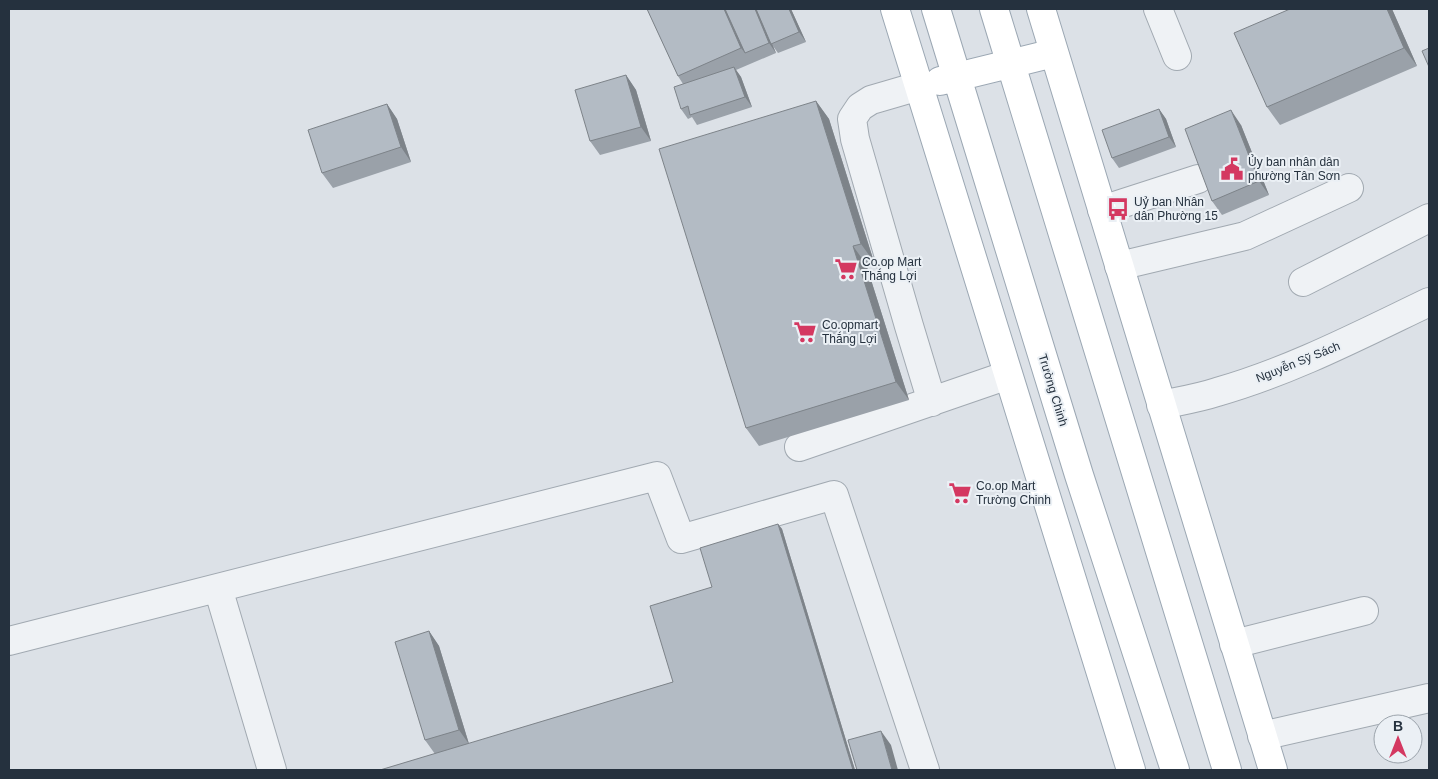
<svg xmlns="http://www.w3.org/2000/svg" width="1438" height="779" font-family="Arial,sans-serif">
	<style>
		.lines { fill: none; stroke-linecap: round; stroke-linejoin: round }
		.minor-casing { stroke: #a1a9b1; stroke-width: 30 }
		.major-casing { stroke: #9ba7b3; stroke-width: 30 }
		.minor { stroke: #eff2f5; stroke-width: 28 }
		.major { stroke: #fff; stroke-width: 28 }
		.wall { fill: #9aa1a9 }
		.shaded-wall { fill: #7d8389 }
		.building { fill: #b3bbc4; stroke: #7d8389 }
		.labels { text-anchor: middle; dominant-baseline: central; stroke-width: 4; stroke-linejoin: round; paint-order: stroke }
		.poi-label { font-size: 12px; fill: #25313e; stroke: #ebf0f5; text-anchor: start }
		.street-label { font-size: 12px; fill: #25313e; stroke: #ebf0f5 }
	</style>
	<rect width="100%" height="100%" fill="#dce1e7"/>
	<g class="lines">
		<defs>
			<path id="minor" d="M1158,9l19,47
				M919,86l-48,14 -11,7 -8,12 3,20 54,187 23,76
				M1102,210l96,-31
				M1119,266l126,-30 104,-48
				M1303,282l126,-64
				M1161,405c19,-4 38,-7 56,-13 74,-21 143,-57 212,-90
				M799,447l209,-72
				M218,588l54,182
				M9,641l648,-165 24,63 153,-44 91,275
				M1234,644l130,-33
				M1262,736l167,-38"/>
			<path id="major" d="M895,9l236,761
				M936,9l143,466 96,295
				M994,9l233,761
				M1041,9l232,761
				M940,81l114,-28"/>
		</defs>
		<use href="#minor" class="minor-casing"/>
		<use href="#major" class="major-casing"/>
		<use href="#minor" class="minor"/>
		<use href="#major" class="major"/>
	</g>
	<path class="wall" d="M647,9h144l15,33 -28,11 -5,-7 3,7 -40,17 5,7 11,30 -55,18 -5,-8 -4,2 -7,-10 2,-25 -5,-8z
		M1290,9h102l25,57 -137,59 -13,-18z
		M626,75l10,15 15,51 -51,14 -10,-14z
		M816,101l13,18 45,143 -8,2 43,136 -150,46 -13,-18z
		M387,104l10,15 14,43 -78,26 -11,-15z
		M1159,109l7,10 10,28 -57,21 -7,-10z
		M1241,125l28,70 -47,20 -10,-14z
		M778,524l4,5 73,241h-475l55,-16 -10,-14 4,-109 10,15 30,98 204,-62 39,-95z"/>
	<path class="shaded-wall" d="M724,9h4l17,44 -4,-5z
		M755,9h2l19,44 -7,-10z
		M789,9h2l15,33 -7,-10z
		M1387,9h5l25,57 -13,-18z
		M734,67l7,10 11,30 -7,-10z
		M626,75l10,15 15,51 -10,-14z
		M816,101l13,18 45,143 -13,-18z
		M387,104l10,15 14,43 -10,-15z
		M1159,109l7,10 10,28 -7,-10z
		M1231,110l10,15 28,70 -10,-14z
		M853,246l13,18 43,136 -13,-18z
		M778,524l4,5 73,241h-2z
		M429,631l10,15 30,98 -10,-14z
		M881,731l10,14 7,25h-6z"/>
	<path class="building" d="M647,9h77l17,39 -63,28z
		M725,9h30l14,34 -24,10z
		M756,9h33l10,23 -28,12z
		M1290,9h97l17,39 -137,59 -33,-74z
		M1429,48v19l-7,-16z
		M734,67l11,30 -55,18 -2,-9 -7,3 -7,-22z
		M626,75l15,52 -51,14 -15,-51z
		M816,101l45,143 -8,2 43,136 -150,46 -87,-279z
		M387,104l14,43 -79,26 -14,-43z
		M1159,109l10,28 -57,21 -10,-28z
		M1231,110l28,71 -47,20 -27,-72z
		M778,524l75,246h-473l293,-88 -23,-76 62,-19 -12,-39z
		M429,631l30,99 -34,10 -30,-98z
		M881,731l11,39h-35l-9,-30z"/>
	<defs>
		<symbol id="civic-bare" viewBox="-9 -9 18 18"><path d="M-.6-6.5H3V-4.5H.6V-3L4-1V1h2V6H-6V1h2V-1L-.6-3ZM-1.2 2.5V6h2.4V2.5Z" fill="#d43861" stroke="#ebf0f5" stroke-width="2.5" paint-order="stroke"/></symbol>
		<symbol id="bus-bare" viewBox="-9 -9 18 18"><path d="M-5-6H5V4H4V6H2V4H-2V6H-4V4H-5ZM-3.5-4V0h7V-4ZM-3.5 1.2v1.5H-2V1.2ZM2 1.2v1.5H3.5V1.2Z" fill="#d43861" stroke="#ebf0f5" stroke-width="2.5" paint-order="stroke"/></symbol>
		<symbol id="supermarket-bare" viewBox="-9 -9 18 18"><path d="M-6-5.5h2.5l.6 2H6L4.5 2H-2.5L-4.4-4H-6ZM-1.5 3.2a1.3 1.3 0 1 0 .1 0ZM3 3.2a1.3 1.3 0 1 0 .1 0Z" fill="#d43861" stroke="#ebf0f5" stroke-width="2.5" paint-order="stroke"/></symbol>
	</defs>
	<g fill-rule="evenodd">
		<use href="#civic-bare" x="1216" y="153" width="32" height="32"/>
		<use href="#bus-bare" x="1102" y="193" width="32" height="32"/>
		<use href="#supermarket-bare" x="830" y="253" width="32" height="32"/>
		<use href="#supermarket-bare" x="789" y="316" width="32" height="32"/>
		<use href="#supermarket-bare" x="944" y="477" width="32" height="32"/>
	</g>
	<g class="labels">
		<g class="poi-label">
			<text x="1248" y="162">Ủy ban nhân dân<tspan x="1248" dy="14">phường Tân Sơn</tspan></text>
			<text x="1134" y="202">Uỷ ban Nhân<tspan x="1134" dy="14">dân Phường 15</tspan></text>
			<text x="862" y="262">Co.op Mart<tspan x="862" dy="14">Thắng Lợi</tspan></text>
			<text x="822" y="325">Co.opmart<tspan x="822" dy="14">Thắng Lợi</tspan></text>
			<text x="976" y="486">Co.op Mart<tspan x="976" dy="14">Trường Chinh</tspan></text>
		</g>
		<g class="street-label">
			<text transform="translate(1298 362) rotate(-22)">Nguyễn Sỹ Sách</text>
			<text transform="translate(1053 390) rotate(73)">Trường Chinh</text>
		</g>
	</g>
	<rect width="1438" height="779" fill="none" stroke="#25313e" stroke-width="20"/>
	<g transform="translate(1398 739)"><circle r="24" fill="#ebf0f5" stroke="#9ca4ac"/>
	<path d="M0-4L9 19L0 12L-9 19Z" fill="#d43861"/>
	<text y="-8" font-size="14" font-weight="bold" text-anchor="middle" fill="#25313e">B</text>
	</g>
</svg>
